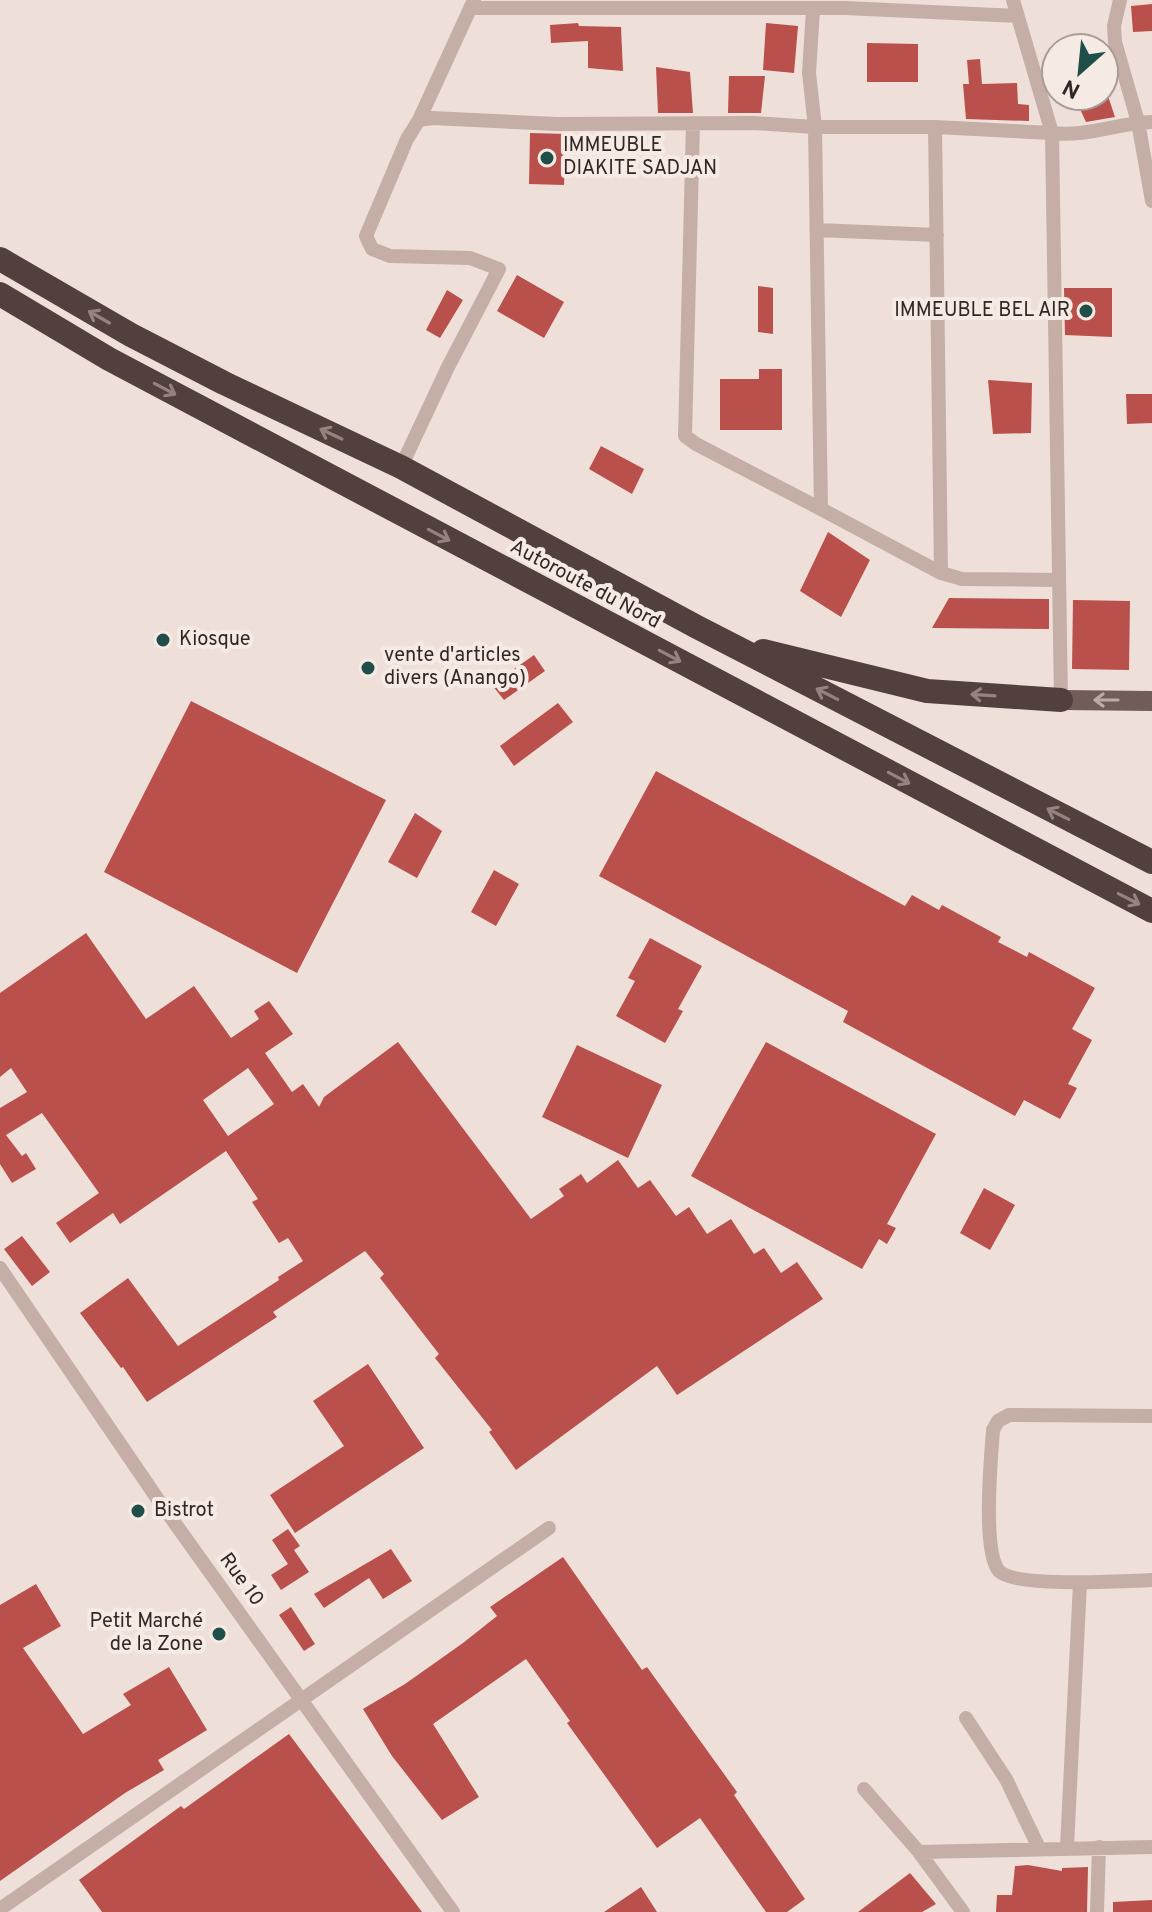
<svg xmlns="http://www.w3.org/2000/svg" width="1152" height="1912" font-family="Overpass,sans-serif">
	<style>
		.building { fill: #b9504b; fill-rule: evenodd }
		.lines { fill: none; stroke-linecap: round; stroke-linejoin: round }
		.street { stroke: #c4aea6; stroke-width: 14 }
		.primary { stroke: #725c58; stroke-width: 20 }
		.highway { stroke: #52403e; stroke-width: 24 }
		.oneway { stroke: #948480 }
		.oneway2 { stroke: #bbaaa5 }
		.poi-dot { fill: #204e48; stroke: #f6eae4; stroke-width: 3 }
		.labels { text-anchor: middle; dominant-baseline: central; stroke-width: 8; stroke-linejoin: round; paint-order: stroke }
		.poi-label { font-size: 20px; fill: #312726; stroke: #f6eae4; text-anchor: start }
		.street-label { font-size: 20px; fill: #312726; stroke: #f6eae4 }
	</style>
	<rect width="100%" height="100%" fill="#eee0d9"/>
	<path class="building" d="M1152,4v27l-19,1 -2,-26z
		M578,23l1,3 42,1 2,44 -35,-3v-27l-37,2 -1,-18z
		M766,23l32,3 -4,47 -31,-3z
		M867,43l51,1v38h-51z
		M980,59l2,25 35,-1 1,21 11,1v16l-63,-2 -3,-35h6l-2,-24z
		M656,67l34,5 3,41h-35z
		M729,76h36l-4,37h-33z
		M1074,96h34l7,21 -29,5z
		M530,133l36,1 -2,51 -35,-1z
		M517,275l47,27 -20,36 -47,-27z
		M758,286l15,2v46l-15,-2z
		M1064,288h48v49l-47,-2z
		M447,290l16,10 -23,38 -14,-8z
		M759,369h23v61h-62v-51h39z
		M988,380l44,3 -1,50 -38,1z
		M1126,394h26v29l-25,1z
		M601,446l43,23 -12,25 -43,-25z
		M828,532l42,28 -29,57 -41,-26z
		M949,598l100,1v30l-117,-1z
		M1073,600l57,1 -1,69 -57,-1z
		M534,655l11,16 -41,29 -12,-15z
		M191,701l195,99 -89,173 -193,-101z
		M558,703l15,19 -59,44 -14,-20z
		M656,771l249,135 7,-11 27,15 3,-5 59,32 -3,5 29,15 2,-5 66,36 -23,41 20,11 -24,44 9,4 -17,31 -36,-19 -9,16 -172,-94 5,-11 -249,-135z
		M415,813l27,18 -25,47 -29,-16z
		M494,870l25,14 -23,42 -25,-14z
		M86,933l60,86 48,-33 37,52 28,-19 -5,-8 15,-10 24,33 -28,19 27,39 11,-8 16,23 5,-10 74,-55 133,177 33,-23 -5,-7 22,-15 6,9 31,-23 20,28 12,-8 26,36 13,-9 18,27 24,-15 23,35 10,-6 17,25 16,-11 26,37 -146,96 -20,-29 -141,104 -27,-38 3,-2 -57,-72 4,-4 -59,-76 4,-4 -19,-23 -92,61 4,5 -130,85 -24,-35 -2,1 -41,-55 48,-35 50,68 101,-66 -1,-3 25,-16 -15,-23 -9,5 -27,-41 6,-3 -32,-48 -106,73 -7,-11 -43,30 -14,-20 43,-30 -57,-80 -36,22 16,21 4,-3 10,16 -24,14 -12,-19v-56l27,-16 -16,-24 -11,9v-84zM248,1068l26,36 -46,32 -25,-36z
		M650,938l52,28 -24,43 5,2 -18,32 -49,-27 19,-35 -7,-3z
		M766,1042l170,92 -49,90 9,4 -9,16 -8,-5 -17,30 -171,-93z
		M577,1045l85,40 -34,73 -86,-41z
		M984,1188l31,17 -25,45 -30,-17z
		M22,1236l28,36 -18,14 -28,-37z
		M368,1364l56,84 -129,85 -25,-38 74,-49 -31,-45z
		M288,1529l12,17 -6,4 15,22 -28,18 -10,-15 17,-11 -16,-24z
		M391,1549l21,32 -29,18 -14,-21 -45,30 -10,-14z
		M563,1557l79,113 5,-3 90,125 -3,3 71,104 -18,13h-21l-66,-94 -43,30 -90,-125 3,-2 -44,-62 -93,65 46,73 -37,23 -50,-64 -29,-47 42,-25 58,-41 34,-27 -7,-9z
		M36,1584l25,42 -38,22 60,86 48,-29 -8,-11 46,-27 38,63 -49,30 6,10 -39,23 -125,88v-276z
		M291,1607l24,37 -11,7 -25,-36z
		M289,1734l133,178h-320l-23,-32 102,-74 3,3z
		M1028,1865l34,6v-3l26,-1 -1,45h-91l1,-17h15l3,-29z
		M910,1873l26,31 -14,8h-64z
		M641,1887l16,25h-53z
		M1152,1900v12h-39v-10z"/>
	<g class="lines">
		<path class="street" d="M1120,0l-6,26 1,16 23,80 14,79
			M470,8h375l173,8
			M419,120l13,-2 125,6 197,-1 61,4h120l6,446
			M693,124l-8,312 11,8 125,65 -6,-382 -6,-54 4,-63
			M935,127l117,6 -39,-133
			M817,230l120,5
			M401,467l47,-100 51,-98 -29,-11 -80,-2 -18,-7 -6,-13 41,-97 12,-19 55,-120
			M821,509l120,64 21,6 97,1
			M1061,700l-9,-567c35,4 66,-10 100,-11
			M0,1268l159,233 294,411
			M1152,1416l-143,-1 -11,6 -5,9c-2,28 -11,121 6,141 16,17 127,10 153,9
			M966,1718l40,61 33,69
			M864,1789l55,63 44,60
			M1067,1847l13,-264
			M919,1852l233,-5
			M0,1909l549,-381
			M1097,1912l2,-65"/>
		<path class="primary" d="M1061,700l91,1"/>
		<path class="highway" d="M0,259l131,76 93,48 177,84 296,160 455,235
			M0,294l109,65 1043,552
			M763,651l164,40 134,9"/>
	</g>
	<defs><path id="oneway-shaft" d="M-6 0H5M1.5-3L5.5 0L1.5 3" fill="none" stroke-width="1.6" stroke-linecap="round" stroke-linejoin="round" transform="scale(2)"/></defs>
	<g class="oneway">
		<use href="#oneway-shaft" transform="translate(99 317) rotate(-150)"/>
		<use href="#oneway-shaft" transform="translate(165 389) rotate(28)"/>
		<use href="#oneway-shaft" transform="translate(331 434) rotate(-155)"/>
		<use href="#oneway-shaft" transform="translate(439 535) rotate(28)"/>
		<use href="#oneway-shaft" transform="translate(670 656) rotate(28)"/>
		<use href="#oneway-shaft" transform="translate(827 694) rotate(-153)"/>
		<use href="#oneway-shaft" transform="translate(983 695) rotate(-176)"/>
		<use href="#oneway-shaft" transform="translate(899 778) rotate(28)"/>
		<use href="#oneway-shaft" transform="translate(1058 814) rotate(-153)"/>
		<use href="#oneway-shaft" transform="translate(1129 899) rotate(27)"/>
	</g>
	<use class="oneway2" href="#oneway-shaft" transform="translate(1106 700) rotate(-180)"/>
	<g class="poi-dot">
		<circle cx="547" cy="158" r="8"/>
		<circle cx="1086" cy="311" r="8"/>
		<circle cx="163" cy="640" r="8"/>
		<circle cx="368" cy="668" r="8"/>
		<circle cx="138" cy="1511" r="8"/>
		<circle cx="219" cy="1634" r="8"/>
	</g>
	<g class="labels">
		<g class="poi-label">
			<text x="563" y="146">IMMEUBLE<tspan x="563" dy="23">DIAKITE SADJAN</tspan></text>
			<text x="1070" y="311" text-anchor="end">IMMEUBLE BEL AIR</text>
			<text x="179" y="640">Kiosque</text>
			<text x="384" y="656">vente d'articles<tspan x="384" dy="23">divers (Anango)</tspan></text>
			<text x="154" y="1511">Bistrot</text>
			<text x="203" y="1622" text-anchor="end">Petit Marché<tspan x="203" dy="23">de la Zone</tspan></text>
		</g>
		<g class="street-label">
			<text transform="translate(585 585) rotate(28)">Autoroute du Nord</text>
			<text transform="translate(241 1580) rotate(54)">Rue 10</text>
		</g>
	</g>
	<g transform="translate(1080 72) rotate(207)"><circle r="38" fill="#f6eae4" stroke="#a79c98" stroke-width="2"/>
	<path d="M0-6L14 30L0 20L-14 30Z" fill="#204e48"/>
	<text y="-12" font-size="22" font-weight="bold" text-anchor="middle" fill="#312726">N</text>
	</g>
</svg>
